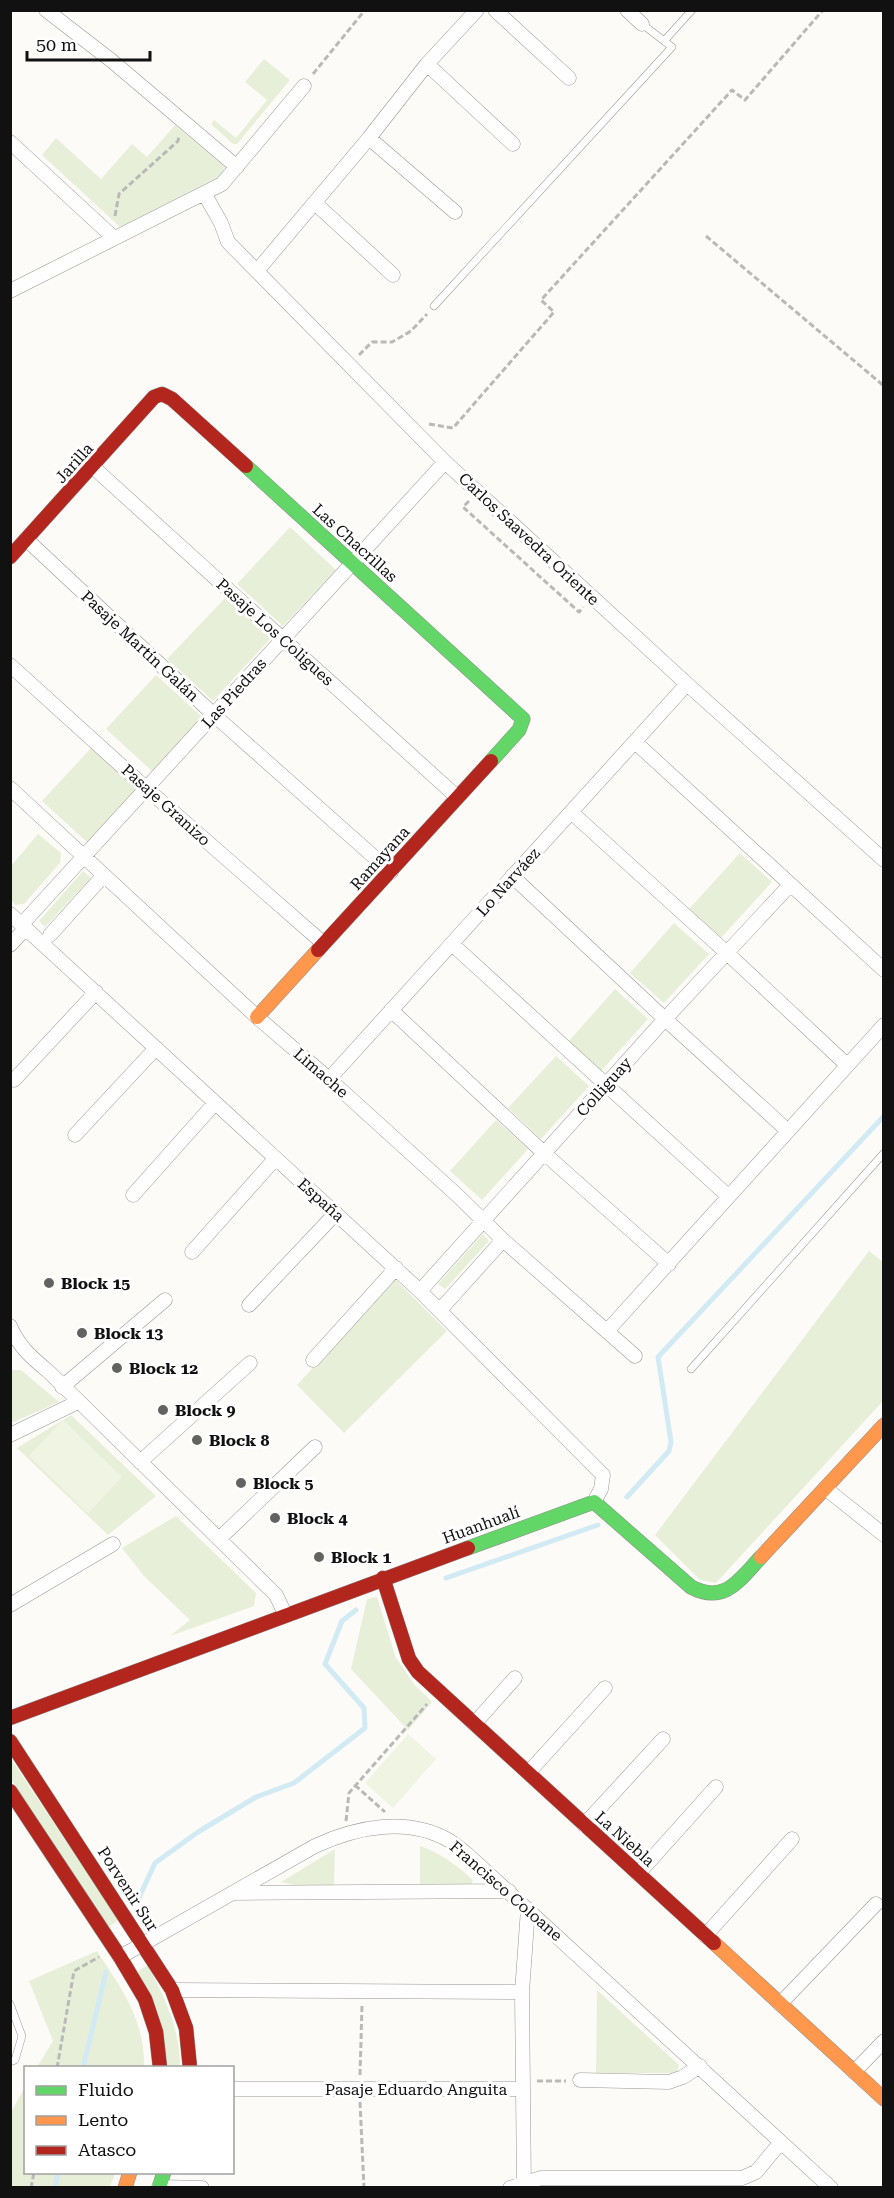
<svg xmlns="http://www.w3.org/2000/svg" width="894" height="2198" font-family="'Roboto Serif',serif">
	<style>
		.green { fill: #e8efd9 }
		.pitch { fill: #f0f4e3 }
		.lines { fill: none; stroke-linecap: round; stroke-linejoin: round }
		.stream { stroke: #d1eaf3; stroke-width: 5 }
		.lane-casing { stroke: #979695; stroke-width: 8 }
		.street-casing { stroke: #979695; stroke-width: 15 }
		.fast-casing { stroke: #8d8d8b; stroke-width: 15 }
		.slow-casing { stroke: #8d8d8b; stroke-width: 15 }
		.jam-casing { stroke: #8d8d8b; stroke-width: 15 }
		.path { stroke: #b9b9b8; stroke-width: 3; stroke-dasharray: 6 3; stroke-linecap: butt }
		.lane { stroke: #fffefe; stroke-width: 7 }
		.street { stroke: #fffefe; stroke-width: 14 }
		.fast { stroke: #63d668; stroke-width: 14 }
		.slow { stroke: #ff974d; stroke-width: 14 }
		.jam { stroke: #b3261e; stroke-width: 14 }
		.poi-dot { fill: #636362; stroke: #fff; stroke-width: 2 }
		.labels { text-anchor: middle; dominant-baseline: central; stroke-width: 6; stroke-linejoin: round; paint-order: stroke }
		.street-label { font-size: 16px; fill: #111; stroke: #fff }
		.poi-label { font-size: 16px; font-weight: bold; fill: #111; stroke: #fff; text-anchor: start }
	</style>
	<rect width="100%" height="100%" fill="#fcfbf7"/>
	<path class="green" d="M264,59l26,21 -53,64h-4l-22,-20 3,-4 22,18 31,-38 -22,-18z
		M175,125l50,42 -5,9 -100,51 -78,-72 14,-17 45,41 31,-35 15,13z
		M290,527l46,43 -53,56 -46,-42z
		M228,595l44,42 -59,64 -46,-42z
		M156,675l46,42 -50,54 -46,-42z
		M92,747l46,42 -50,54 -46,-42z
		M38,834l23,19 -1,10 -36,41 -8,1 -5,-5v-34z
		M740,853l32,29 -51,56 -32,-29z
		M83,871l8,7 -46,49 -6,-6z
		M674,923l35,31 -45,49 -34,-30z
		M615,989l33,30 -47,52 -33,-29z
		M556,1056l33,30 -48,53 -33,-31z
		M496,1120l32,29 -46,51 -32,-29z
		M483,1234l6,7 -44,48 -7,-5z
		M869,1251l14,11v139l-167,182 -16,-3 -45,-45z
		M395,1279l52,52 -103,102 -47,-48z
		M11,1370h10l38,32 -48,21z
		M71,1415l85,81 -48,39 -91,-87z
		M176,1516l80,77 -2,13 -84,30 20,-16 -46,-44 -22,-28z
		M377,1597l19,61 18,26 18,18 -24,28 -57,-61 16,-70z
		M10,1757l108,163 -9,7 -98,-148z
		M420,1846c21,7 36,19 53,34l-3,6 -50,-1z
		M335,1849l-1,37h-37l-16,-4z
		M97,1951c25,38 48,69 47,116h-107l16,-26 -24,-60z
		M148,1965c17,33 32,64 32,102h-14l-28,-96z
		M597,1990l82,75 -2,8h-81z
		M25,2087l1,85 89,1 -5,14h-99v-75z"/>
	<path class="pitch" d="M63,1420l59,57 -34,36 -59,-57z
		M408,1734l28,25 -43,49 -28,-25z"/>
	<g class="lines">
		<path class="stream" d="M627,1497l42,-46 2,-9 -13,-85 226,-241
			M446,1578l152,-53
			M137,1902l18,-39 43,-31 58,-35 38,-14 71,-55 -1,-20 -39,-44 17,-43 14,-11
			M83,2068l23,-96
			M55,2188l3,-16"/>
		<defs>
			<path id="lane" d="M664,41l28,-31
				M434,306l238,-259 -30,-23
				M691,1369l193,-216
				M10,2004l12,32 -7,24 -5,2"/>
			<path id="street" d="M46,10l66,51 125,106
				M495,10l74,68
				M627,10l15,14
				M427,64l86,80
				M369,138l86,74
				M10,142l104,96
				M204,193l17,30 7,19 217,220 242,222 197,176
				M315,203l78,72
				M257,271l112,-133 58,-74 50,-54
				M10,291l212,-107 82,-98
				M93,467l364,330
				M26,539l188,176 177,157
				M10,665l137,124 176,154
				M635,742l249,228
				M10,788l247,229 72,62 128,116 46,45 132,116
				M571,812l156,141 120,112
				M512,876l153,143 123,112
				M10,914l410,377 183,184 -2,14 -7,13
				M22,924l423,-462
				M50,935l54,-60
				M452,944l276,252
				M10,945l16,-17
				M391,1010l154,144 124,110
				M329,1079l358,-395
				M14,1080l82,-88
				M75,1135l81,-87
				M133,1195l82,-92
				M192,1252l83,-93
				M420,1291l245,-272 125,-134
				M249,1305l87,-92
				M440,1310l63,-70
				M10,1326c9,21 22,32 39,46l227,223 9,19
				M608,1330l276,-305
				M313,1360l83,-92
				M62,1387l103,-87
				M10,1435l68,-33
				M140,1462l110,-99
				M825,1488l59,47
				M219,1539l96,-92
				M10,1605l103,-61
				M474,1724l41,-46
				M528,1773l77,-85
				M584,1825l79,-86
				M638,1874l78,-87
				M233,1893l276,-2
				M705,1936l87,-97
				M120,1957l195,-111c41,-19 93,-30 135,-5 6,4 12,9 18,14l363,333
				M172,1990l350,2
				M780,2004l96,-100
				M854,2072l30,-31
				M580,2080l89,2 14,-5 17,-11
				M232,2089h291
				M159,2187l43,1
				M510,2188l31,-10h201l14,-6 25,-30
				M524,2188l-2,-196 6,-83"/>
			<path id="fast" d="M246,466l277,253 -4,11 -28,31
				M468,1548l126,-46 97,85c34,18 49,-8 70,-30
				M159,2188l5,-16"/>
			<path id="slow" d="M257,1017l61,-67
				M761,1557l123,-132
				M714,1943l170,156
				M125,2188l5,-16"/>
			<path id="jam" d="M10,557l144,-160 8,-3 10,5 74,67
				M318,950l173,-189
				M383,1578l26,81 9,13 296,271
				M10,1718l458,-170
				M10,1741l162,249 14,38 4,40
				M10,1791l110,166 25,42 11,33 4,36"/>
		</defs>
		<use href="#lane" class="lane-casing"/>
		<use href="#street" class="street-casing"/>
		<use href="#fast" class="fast-casing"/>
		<use href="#slow" class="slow-casing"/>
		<use href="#jam" class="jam-casing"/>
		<path class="path" d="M313,74l52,-64
			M115,216l4,-22 59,-53 1,-5
			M706,236l178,150
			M359,355l13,-13h20l19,-11 16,-17
			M429,424l24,4 101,-116 -13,-12 191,-210 13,10 78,-90
			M469,501l-6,6 116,105 4,-5
			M355,1785l30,27
			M346,1821l3,-28 78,-89
			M57,2068l17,-97 25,-14
			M360,2075l2,-69
			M537,2081h29
			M360,2102l4,86
			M31,2188l3,-16"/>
		<use href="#lane" class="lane"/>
		<use href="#street" class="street"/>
		<use href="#fast" class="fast"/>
		<use href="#slow" class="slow"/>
		<use href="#jam" class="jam"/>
	</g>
	<g class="poi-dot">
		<circle cx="49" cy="1283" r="6"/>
		<circle cx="82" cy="1333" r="6"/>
		<circle cx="117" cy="1368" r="6"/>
		<circle cx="163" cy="1410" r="6"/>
		<circle cx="197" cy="1440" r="6"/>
		<circle cx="241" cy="1483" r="6"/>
		<circle cx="275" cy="1518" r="6"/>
		<circle cx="319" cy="1557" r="6"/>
	</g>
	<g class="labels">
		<g class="street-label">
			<text transform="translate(74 463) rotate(-48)">Jarilla</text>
			<text transform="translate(529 539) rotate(43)">Carlos Saavedra Oriente</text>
			<text transform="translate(355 543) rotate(42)">Las Chacrillas</text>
			<text transform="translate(275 632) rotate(42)">Pasaje Los Coligues</text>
			<text transform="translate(140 646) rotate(43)">Pasaje Martín Galán</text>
			<text transform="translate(234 693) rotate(-48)">Las Piedras</text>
			<text transform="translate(166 805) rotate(42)">Pasaje Granizo</text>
			<text transform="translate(380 858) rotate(-48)">Ramayana</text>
			<text transform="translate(508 882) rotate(-48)">Lo Narváez</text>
			<text transform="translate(321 1073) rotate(41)">Limache</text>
			<text transform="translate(604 1087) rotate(-48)">Colliguay</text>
			<text transform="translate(321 1200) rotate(42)">España</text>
			<text transform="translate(481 1525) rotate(-20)">Huanhualí</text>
			<text transform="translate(625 1839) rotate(42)">La Niebla</text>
			<text transform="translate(128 1889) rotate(57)">Porvenir Sur</text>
			<text transform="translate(506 1891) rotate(41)">Francisco Coloane</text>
			<text x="416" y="2089">Pasaje Eduardo Anguita</text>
		</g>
		<g class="poi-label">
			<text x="61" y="1283">Block 15</text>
			<text x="94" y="1333">Block 13</text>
			<text x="129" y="1368">Block 12</text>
			<text x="175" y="1410">Block 9</text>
			<text x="209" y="1440">Block 8</text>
			<text x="253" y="1483">Block 5</text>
			<text x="287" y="1518">Block 4</text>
			<text x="331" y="1557">Block 1</text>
		</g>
	</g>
	<rect width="894" height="2198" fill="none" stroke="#111111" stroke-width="24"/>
	<rect x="24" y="2066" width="210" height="108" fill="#ffffff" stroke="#a0a0a0" stroke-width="1.5"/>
	<rect x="36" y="2086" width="30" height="9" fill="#63d668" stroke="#a0a0a0" stroke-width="1.5"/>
	<text x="78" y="2096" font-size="18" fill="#111111">Fluido</text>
	<rect x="36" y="2116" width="30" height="9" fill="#ff974d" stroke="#a0a0a0" stroke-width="1.5"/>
	<text x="78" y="2126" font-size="18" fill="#111111">Lento</text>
	<rect x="36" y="2146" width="30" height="9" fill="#b3261e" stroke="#a0a0a0" stroke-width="1.5"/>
	<text x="78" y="2156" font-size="18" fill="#111111">Atasco</text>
	<path d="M27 51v9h123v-9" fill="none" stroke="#111111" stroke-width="3"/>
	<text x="36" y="51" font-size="18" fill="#111111" stroke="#ffffff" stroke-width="4.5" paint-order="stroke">50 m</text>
</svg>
